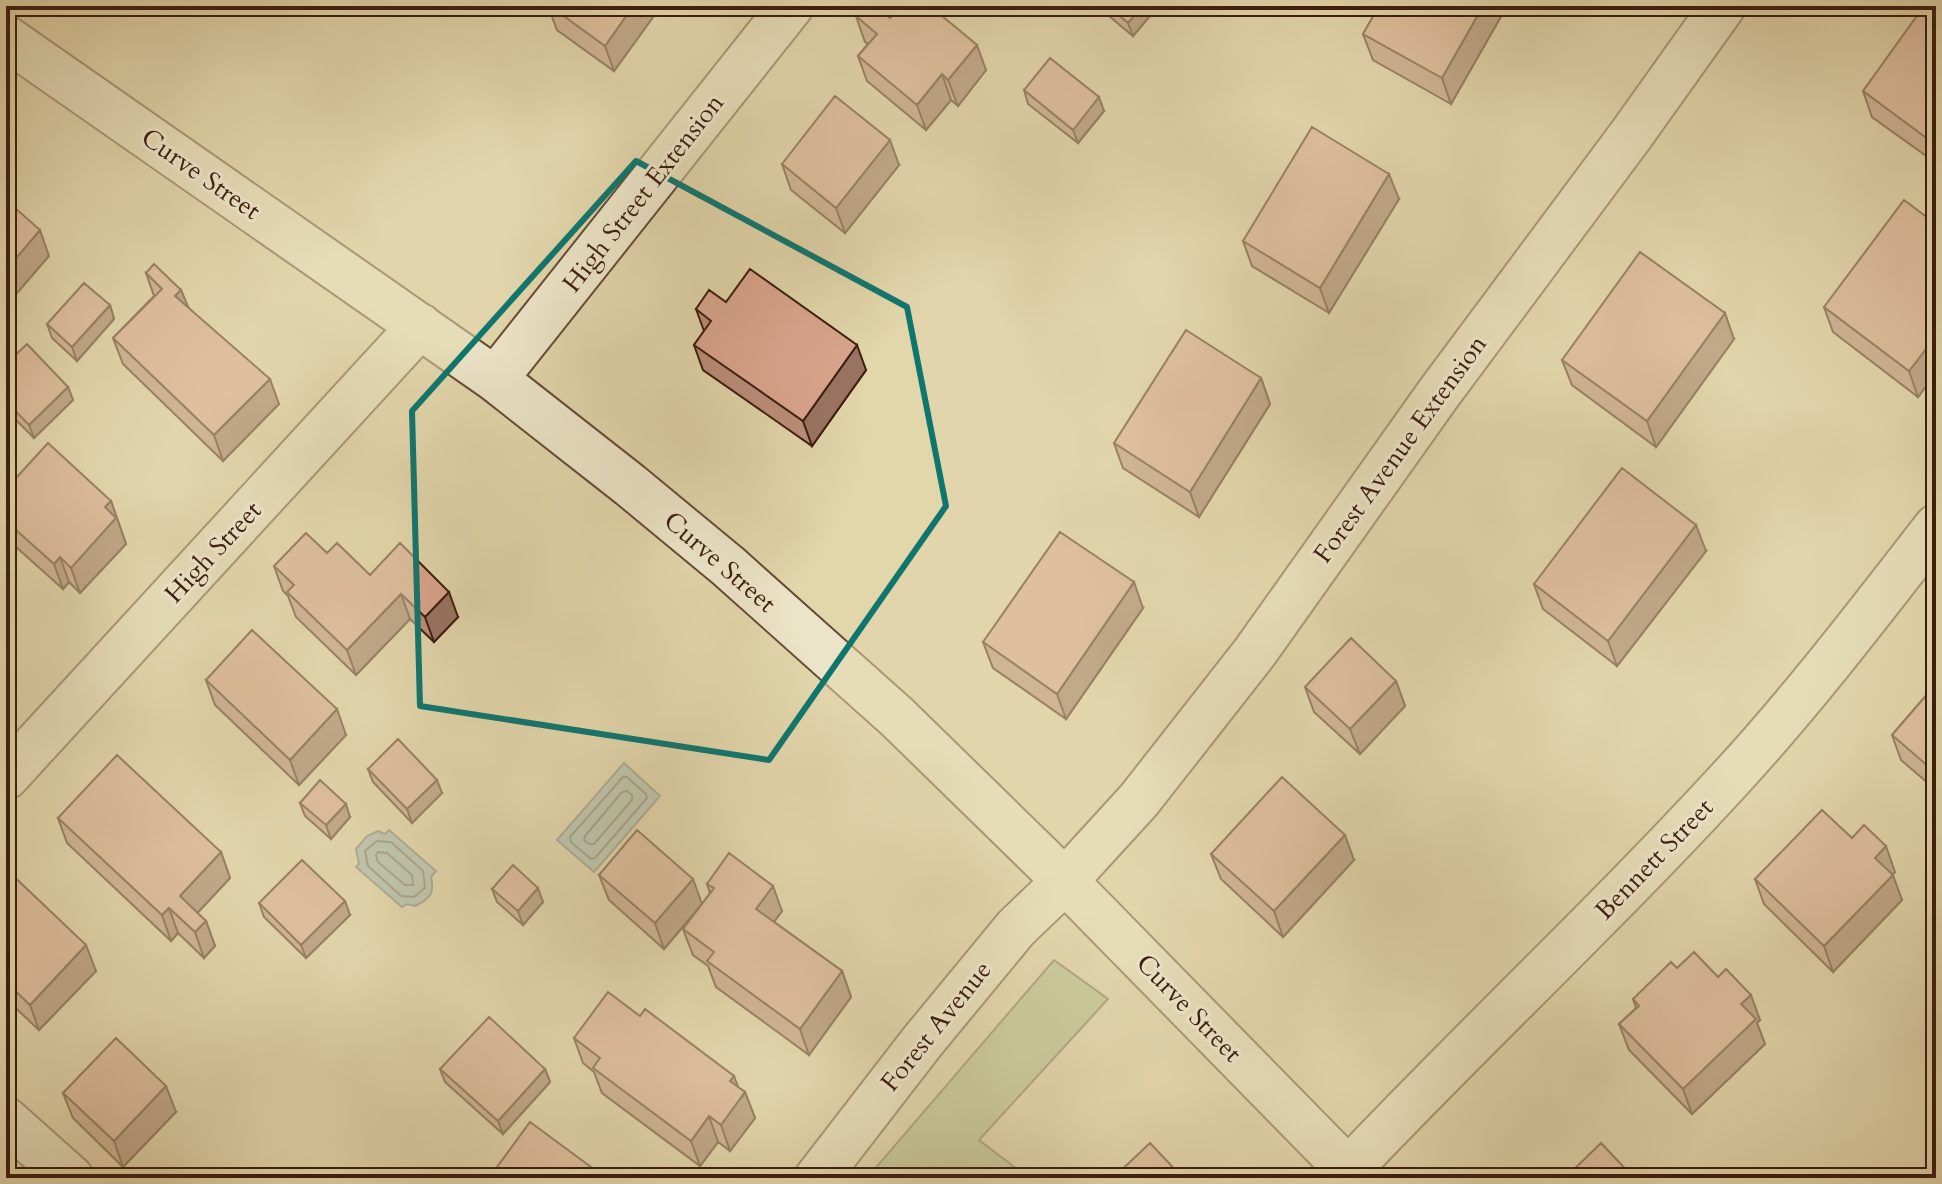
<svg xmlns="http://www.w3.org/2000/svg" width="1942" height="1184" font-family="Cardo,serif">
	<style>
		.green { fill: #b0be8b; stroke: #766e4d; stroke-width: 2 }
		.water { fill: #99b7b4; stroke: #747972; stroke-width: 2 }
		.lines { fill: none; stroke-linecap: round; stroke-linejoin: round }
		.shore { stroke: #6a6a62; stroke-width: 2 }
		.street-casing { stroke: #664b36; stroke-width: 48 }
		.street { stroke: #ece4c8; stroke-width: 44 }
		.wall { fill: #bb8e7a; stroke: #3c1d0f; stroke-width: 2 }
		.shaded-wall { fill: #997463; stroke: #3c1d0f; stroke-width: 2 }
		.building { fill: #daa58e; stroke: #3c1d0f; stroke-width: 2 }
		.marked { fill: none; stroke: #0f766e; stroke-width: 6; stroke-linejoin: round }
		.labels { text-anchor: middle; dominant-baseline: central; stroke-width: 6; stroke-linejoin: round; paint-order: stroke }
		.street-label { font-size: 26px; fill: #3c1d0f; stroke: #ece4c8 }
	</style>
	<rect width="100%" height="100%" fill="#e2d6ab"/>
	<filter id="stains"><feTurbulence type="fractalNoise" baseFrequency=".0025" numOctaves="4"/><feColorMatrix values="0 0 0 0 .2 0 0 0 0 .09 0 0 0 0 .02 0 0 0 .5 -.17"/></filter>
	<radialGradient id="worn" r=".72"><stop offset=".6" stop-color="#630" stop-opacity="0"/><stop offset="1" stop-color="#630" stop-opacity=".3"/></radialGradient>
	<path class="green" d="M1054,960l54,39 -129,141 50,38h-162z"/>
	<path class="water" d="M624,763l36,33 -66,76 -37,-32z
		M389,830l47,41 -5,6c4,16 -1,22 -16,29l-8,-2 -5,3 -46,-40 3,-3 -3,-15 11,-13 11,-5 7,3z"/>
	<g class="lines">
		<path class="shore" d="M623,777h4l19,17 1,4 -52,60 -4,1 -20,-17 -1,-5z
			M627,791l5,4v5l-38,44h-5l-5,-4 1,-4 37,-44z
			M377,841l14,1 32,29 2,17 -11,9 -13,-1 -33,-30 -3,-15z
			M378,852l9,1 25,22 1,10h-8l-27,-23 -2,-7z"/>
		<defs>
			<path id="street" d="M6,38l489,341 135,106 98,81 169,151 168,164 291,297
				M495,379l296,-373
				M6,777l414,-451
				M6,1120l65,58
				M1348,1170c125,-132 258,-256 381,-390 74,-80 140,-167 207,-253
				M817,1178l105,-136 94,-114 49,-47 74,-81 116,-148 184,-259 192,-258 92,-129"/>
		</defs>
		<use href="#street" class="street-casing"/>
		<use href="#street" class="street"/>
	</g>
	<path class="wall" d="M548,6h113l-47,65 -57,-41z
		M1097,6h57l1,4 -22,26z
		M1379,6h128l-56,98 -78,-44 -10,-26z
		M1936,6v157l-64,-46 -9,-26z
		M856,16l34,2 96,52 -28,36 -7,-6 -25,30 -59,-49 -9,-25 10,-12 -3,-2z
		M1024,90l80,21 -26,32 -50,-39z
		M782,164l117,1 -54,68 -54,-43z
		M1399,199l-70,114 -77,-47 -9,-25z
		M1936,224v149l-18,24 -85,-65 -9,-25z
		M146,273l35,17 7,17 91,97 -56,57 -100,-97 -10,-26 41,-42z
		M726,302l140,68 -54,76 -109,-76 -9,-25 10,-14 -8,-22z
		M110,305l4,14 -37,42 -25,-23 -5,-14z
		M1734,339l-78,108 -84,-62 -10,-25z
		M6,364l62,23 5,13 -39,38 -28,-28z
		M1261,378l9,26 -71,113 -76,-49 -9,-25z
		M6,489l105,12 15,43 -46,49 -11,-11 -6,7 -57,-51z
		M1706,551l-89,115 -74,-57 -9,-25z
		M327,553l43,22 88,42 -24,25 -24,-23 -54,56 -60,-58 -8,-21 -5,-5 -9,-25z
		M1143,608l-77,111 -73,-51 -10,-26z
		M206,680l140,55 -47,50 -84,-80z
		M1396,681l9,25 -45,48 -46,-42 -9,-25z
		M1936,684v106l-35,-30 -9,-25z
		M368,769l74,24 -30,30 -39,-41z
		M300,803l50,14 -19,22 -26,-23z
		M58,818l163,34 9,26 -33,35 9,8 9,25 -11,12 -26,-25 -7,8 -104,-98z
		M1852,838l43,34 -3,3 10,25 -69,72 -69,-68 -9,-25z
		M1211,854l143,6 -71,77 -62,-58z
		M6,869l90,102 -57,59 -33,-31z
		M599,875l103,29 8,-11 -3,-9 75,27 -8,11 68,49 9,26 -42,58 -93,-68 -8,-21 -15,-11 -10,-26 17,-22 -36,42 -55,-49z
		M492,889l51,13 -20,23 -26,-23z
		M259,903l91,12 -44,43 -42,-41z
		M1677,968l83,52 -3,3 8,21 -73,70 -63,-64 -10,-26 17,-16 -3,-9z
		M574,1038l164,50 7,4 10,26 -25,33 -12,-9 -18,24 -98,-73 -8,-21 -11,-9z
		M440,1069h105l5,13 -47,52 -58,-52z
		M63,1093l113,19 -53,55 -50,-49z"/>
	<path class="shaded-wall" d="M633,6h28l-47,65 -9,-25z
		M1010,6h7l-5,6z
		M1142,6h12l1,4 -22,26 -5,-13z
		M1483,6h24l-56,98 -9,-26z
		M977,45l9,25 -28,36 -10,-26z
		M942,74l9,26 -25,30 -9,-25z
		M1099,97l5,14 -26,32 -5,-13z
		M890,140l9,25 -54,68 -9,-25z
		M1389,174l10,25 -70,114 -9,-25z
		M40,230l9,26 -43,50v-36z
		M181,290l10,25 -16,-19z
		M110,305l4,14 -37,42 -5,-14z
		M1725,313l9,26 -78,108 -9,-26z
		M1936,336v37l-18,24 -9,-26z
		M857,345l9,25 -54,76 -9,-25z
		M1261,378l9,26 -71,113 -9,-25z
		M270,379l9,25 -56,57 -9,-26z
		M68,387l5,13 -39,38 -5,-13z
		M111,501l15,43 -46,49 -9,-25 34,-61z
		M1696,525l10,26 -89,115 -9,-25z
		M60,557l9,25 -6,7 -9,-25z
		M1134,582l9,26 -77,111 -9,-25z
		M449,592l9,25 -24,25 -9,-25z
		M401,594l9,25 -54,56 -9,-25z
		M1396,681l9,25 -45,48 -10,-25z
		M337,709l9,26 -47,50 -9,-25z
		M437,780l5,13 -30,30 -5,-14z
		M346,804l4,13 -19,22 -5,-14z
		M1345,835l9,25 -71,77 -9,-26z
		M1886,846l9,26 -11,12 -9,-26z
		M221,852l9,26 -41,44 -9,-26z
		M1893,875l9,25 -69,72 -9,-26z
		M693,879l9,25 -38,45 -9,-26z
		M773,886l9,25 -17,23 -9,-25z
		M538,888l5,14 -20,23 -5,-14z
		M345,901l5,14 -44,43 -5,-13z
		M169,908l9,25 -7,8 -9,-26z
		M206,921l9,25 -11,12 -9,-26z
		M86,945l10,26 -57,59 -9,-25z
		M842,971l9,26 -42,58 -9,-26z
		M1751,995l9,25 -3,3 8,21 -73,70 -9,-25 58,-85z
		M545,1069l5,13 -47,52 -5,-13z
		M734,1076l8,21 3,-5 10,26 -25,33 -9,-26 9,-44z
		M166,1086l10,26 -53,55 -9,-26z
		M709,1116l9,26 -18,24 -9,-25z"/>
	<path class="building" d="M550,6h83l-28,40z
		M864,6h11l15,12 10,-12h30l47,39 -29,35 -6,-6 -25,31 -59,-49 19,-22 -21,-18z
		M1108,6h34l-14,17z
		M1379,6h104l-41,72 -79,-44z
		M1924,6h12v139l-73,-54z
		M1050,58l49,39 -26,33 -49,-40z
		M835,96l55,44 -54,68 -54,-44z
		M1312,127l77,47 -69,114 -77,-47z
		M6,200l34,30 -34,40z
		M1904,200l32,24v112l-27,35 -85,-64z
		M1640,252l85,61 -78,108 -85,-61z
		M154,264l27,26 -6,6 95,83 -56,56 -101,-97 49,-49 -16,-16z
		M750,269l107,76 -54,76 -109,-76 17,-24 -15,-12 13,-19 17,12z
		M84,283l26,22 -38,42 -25,-23z
		M1186,330l75,48 -71,114 -76,-49z
		M27,344l41,43 -39,38 -23,-24v-37z
		M48,443l63,58 -6,6 11,11 -45,50 -11,-11 -6,7 -48,-43v-32z
		M1622,468l74,57 -88,116 -74,-57z
		M1060,532l74,50 -77,112 -74,-52z
		M306,533l21,20 10,-10 33,32 30,-32 49,49 -24,25 -24,-23 -54,56 -60,-58 7,-7 -20,-19z
		M252,630l85,79 -47,51 -84,-80z
		M1351,638l45,43 -46,48 -45,-42z
		M1936,684v89l-44,-38z
		M398,739l39,41 -30,29 -39,-40z
		M117,755l104,97 -41,44 26,25 -11,11 -26,-24 -7,7 -104,-97z
		M1282,777l63,58 -71,76 -63,-57z
		M320,780l26,24 -20,21 -26,-22z
		M1822,810l30,28 12,-13 22,21 -11,12 18,17 -69,71 -69,-67z
		M637,830l56,49 -38,44 -56,-48z
		M729,853l44,33 -17,23 86,62 -42,58 -93,-68 7,-9 -31,-23 31,-41 -7,-4z
		M302,860l43,41 -44,44 -42,-42z
		M513,865l25,23 -20,23 -26,-22z
		M6,869l80,76 -56,60 -24,-23z
		M1694,952l24,25 8,-8 25,26 -10,9 15,15 -73,70 -64,-65 20,-18 -6,-7 38,-37 6,6z
		M608,992l32,24 5,-7 89,67 -4,5 15,11 -24,33 -12,-9 -18,25 -98,-73 7,-10 -26,-20z
		M489,1017l56,52 -47,52 -58,-52z
		M116,1038l50,48 -52,55 -51,-48z
		M530,1122l76,56h-117z
		M1150,1143l33,35h-70z
		M1601,1143l33,35h-69z"/>
	<path d="M0 0H1942V1184H0ZM636,161l271,146 39,199 -177,254 -349,-54 -8,-295z" fill="#e2d6ab" fill-opacity=".55" fill-rule="evenodd"/>
	<path class="marked" d="M636,161l271,146 39,199 -177,254 -349,-54 -8,-295z"/>
	<g class="labels">
		<g class="street-label">
			<text transform="translate(201 174) rotate(35)">Curve Street</text>
			<text transform="translate(643 193) rotate(-52)">High Street Extension</text>
			<text transform="translate(1400 449) rotate(-54)">Forest Avenue Extension</text>
			<text transform="translate(213 552) rotate(-47)">High Street</text>
			<text transform="translate(720 562) rotate(41)">Curve Street</text>
			<text transform="translate(1654 859) rotate(-46)">Bennett Street</text>
			<text transform="translate(1189 1008) rotate(46)">Curve Street</text>
			<text transform="translate(936 1026) rotate(-51)">Forest Avenue</text>
		</g>
	</g>
	<rect width="1942" height="1184" fill="none" stroke="#e2d6ab" stroke-width="32"/>
	<rect x="8" y="8" width="1926" height="1168" fill="none" stroke="#3c1d0f" stroke-width="4"/>
	<rect x="16" y="16" width="1910" height="1152" fill="none" stroke="#3c1d0f" stroke-width="2"/>
	<rect width="100%" height="100%" filter="url(#stains)"/>
	<rect width="100%" height="100%" fill="url(#worn)"/>
</svg>
